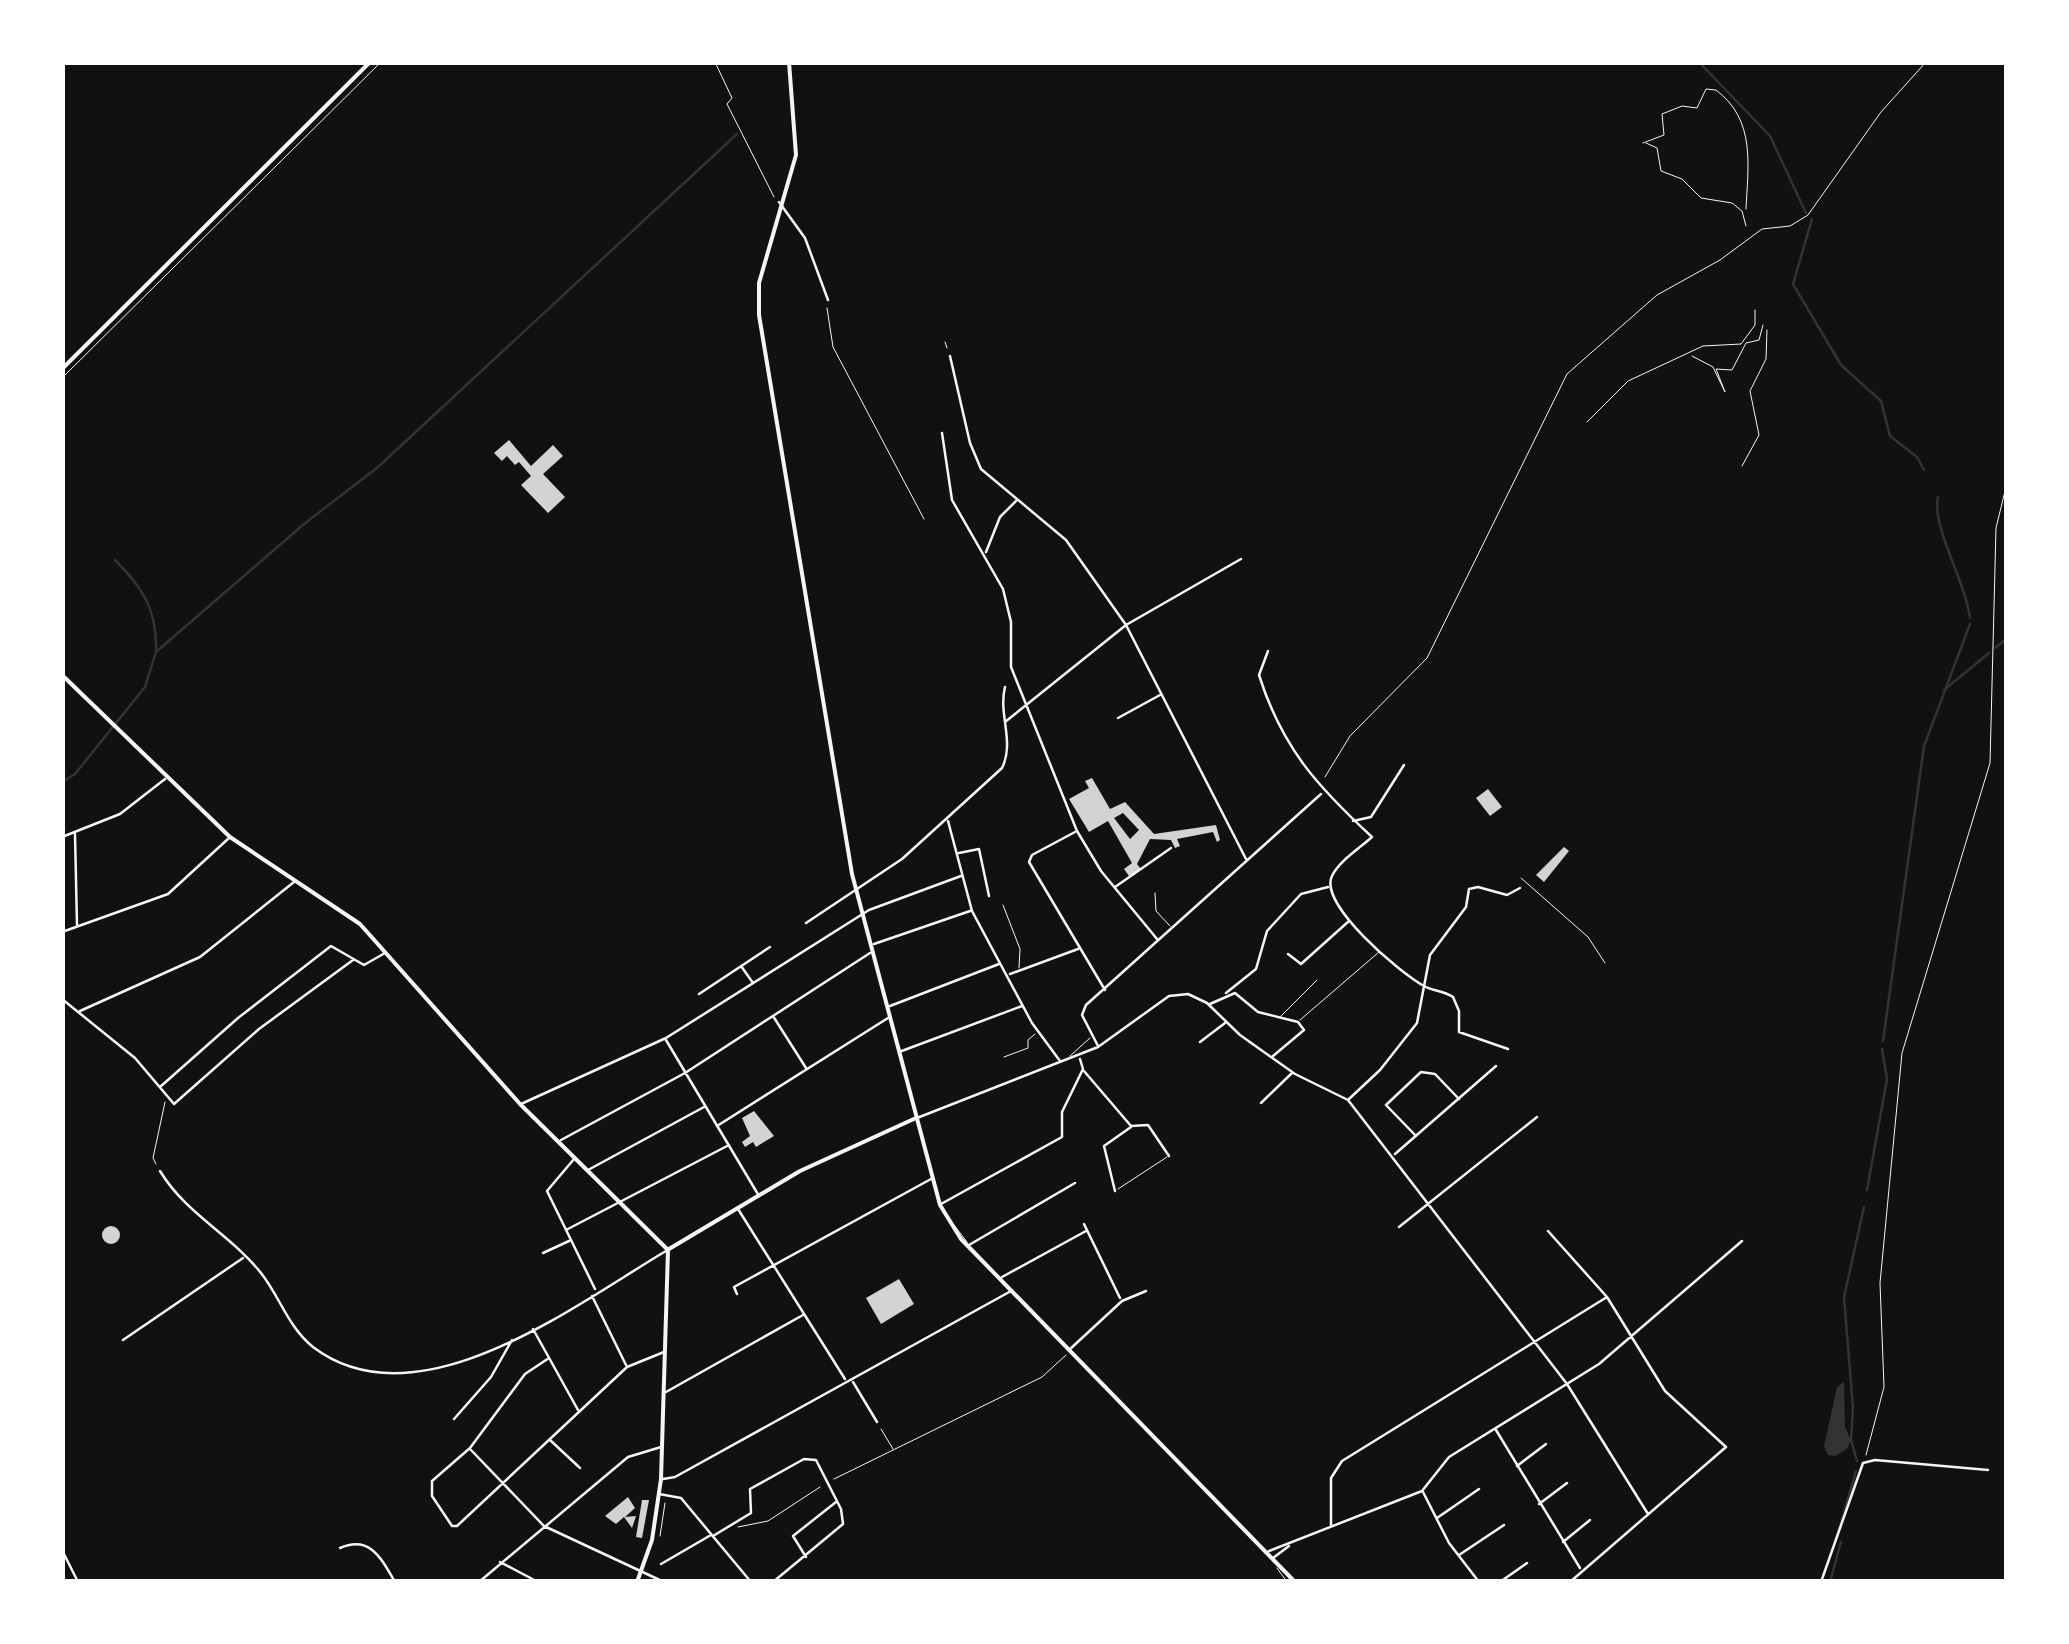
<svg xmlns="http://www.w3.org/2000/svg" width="2069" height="1644" font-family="'IBM Plex Serif',serif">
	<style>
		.water { fill: #333 }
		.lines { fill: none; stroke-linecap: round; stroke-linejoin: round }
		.stream { stroke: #333; stroke-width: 2.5 }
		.building { fill: #d3d3d3; fill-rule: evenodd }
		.path { stroke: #f5f5f5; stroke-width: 1 }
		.service { stroke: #f5f5f5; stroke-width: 1 }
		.minor { stroke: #f5f5f5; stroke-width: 2.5 }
		.tertiary { stroke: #f5f5f5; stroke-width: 4 }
	</style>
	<rect width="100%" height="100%" fill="#111"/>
	<path class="water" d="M1844,1382l1,45 6,13 -4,9 -12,7 -7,-1 -4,-9 13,-59z"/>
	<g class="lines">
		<path class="stream" d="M1699,62l71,74 36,77
			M1812,219l-19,65 48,81 40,36 9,35 27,21 7,13
			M1938,497c-7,29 28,85 32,121
			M115,560c28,28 42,50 41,90
			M1995,648l11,-9
			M1944,690l45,-37
			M62,782l13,-8 70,-87 11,-35 148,-128 74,-57 359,-333
			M1883,1041l41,-295 46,-122
			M1867,1190l20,-111 -5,-30
			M1857,1461l-6,-21 2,-32 -9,-111 20,-90
			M1837,1536l19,-65
			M1830,1582l11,-40"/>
	</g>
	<path class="building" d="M509,440l22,26 22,-21 10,11 -20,18 22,23 -17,16 -27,-28 10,-9 -12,-14 -4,3 -8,-9 -5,5 -8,-8z
		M1092,778l18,31 15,-7 29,32 62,-9 4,15 -3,2 -4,-10 -36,7 3,7 -5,2 -4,-8 -21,-1 -13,25 4,5 -12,7 -5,-7 8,-6 -24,-42 -19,11 -20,-33 20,-11 -4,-7zM1123,813l16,17 -9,9 -16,-21z
		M1488,789l14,18 -12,9 -14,-18z
		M1564,847l5,4 -25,31 -8,-7z
		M754,1111l20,25 -18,11 -3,-5 -8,5 -3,-5 8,-6 -8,-18z
		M102 1235a9 9 0 1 1 18 0a9 9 0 1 1-18 0Z
		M899,1279l15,25 -33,20 -15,-26z
		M628,1497l7,11 -10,9 11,-1 -4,12 -8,-11 -8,7 -11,-8z
		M642,1500h7l-7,38 -6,-1z"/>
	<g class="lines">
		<path class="path" d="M715,62l17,36 -5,6 47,93
			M1643,143l21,-8 -2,-21 20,-8 15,2 9,-19 10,1c40,30 32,75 30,119
			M1646,143l11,5 4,23 21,8 19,19 31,5 10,8 4,15
			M827,308l6,39 91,172
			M945,342l2,6
			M1692,356l21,11 12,25 -9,-23 16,1 14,-27 13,-3 4,-15
			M62,378l319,-316
			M1587,422l41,-41 75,-35 38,-2 14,-19v-15
			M1742,466l17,-31 -9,-44 16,-32 1,-29
			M1325,777l25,-41 77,-78 140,-284 90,-79 63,-35 42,-31 28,-3 18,-11 73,-103 45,-50
			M156,1164l-3,-6 12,-56
			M62,1255l1,3
			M881,1429l12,20
			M1866,1455l18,-68 -4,-104 22,-230 88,-290 6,-235 10,-41
			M834,1479l208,-102 24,-22
			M738,1527l30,-6 52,-34
			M660,1536l5,-33"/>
		<path class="service" d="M1521,878l67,59 17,26
			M1155,893l1,18 14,15
			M1003,905l17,44 -1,19
			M1280,1017l37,-37
			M1300,1020l79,-68
			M1070,1056l20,-18
			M1004,1057l24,-9v-8l7,-6
			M1118,1189l49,-32
			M954,1225l13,17
			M1277,1568l10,14"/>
		<path class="minor" d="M779,202l26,36 23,62
			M950,356l20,87 11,26 85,71 60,85 120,234
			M942,433l10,67 51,89 8,33v45l66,164 24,40 56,68
			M986,552l14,-35 17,-17
			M1268,651l-9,24c23,73 59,112 113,162 -12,11 -33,24 -40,39 -14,28 68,97 92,110 9,5 20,5 29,11l6,14v21l49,17
			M1118,718l42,-23
			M1005,722l121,-97 115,-66
			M948,821l24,90 60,112 28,38
			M1353,821l18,-4 33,-52
			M1075,832l-43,23 -3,7 76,128
			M75,834l2,92
			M62,837l58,-23 45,-35
			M959,853l20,-4 10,47
			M1115,887l56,-39
			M806,923l96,-64 100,-91c13,-26 -4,-54 3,-81
			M62,932l106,-38 61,-56
			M874,944l96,-33
			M1288,954l13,10 48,-43
			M741,966l12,17
			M1010,974l68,-25
			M1226,993l30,-24 11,-38 34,-37 27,-7
			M699,994l71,-47
			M62,999l73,59 39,46 85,-75 94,-69
			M1210,1004l25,-11 23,19 40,10 6,8 -31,26
			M890,1006l109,-42
			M80,1011l120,-54 94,-75
			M773,1016l33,52
			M666,1040l93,156
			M1200,1042l25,-19
			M1098,1046l-16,-31 4,-10 235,-211
			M899,1052l123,-46
			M1084,1071l47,55 17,-1 21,31
			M160,1087l78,-69 93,-72 33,19 21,-12
			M1349,1099l31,-29 37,-47 13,-68 36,-48 3,-18 9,-2 29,8 13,-7
			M1261,1103l31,-30
			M521,1104l145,-66 203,-128 92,-34
			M917,1118l181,-71 71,-51 19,-2 19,9 33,32 55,39 53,26 219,284 81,130
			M717,1126l171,-108
			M1416,1136l-30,-31 35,-33 14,2 24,25
			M561,1140l124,-67 185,-120
			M1395,1154l101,-88
			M574,1159l-27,32 48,98
			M588,1170l116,-63
			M160,1171c26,43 70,63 101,102 19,24 27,54 52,74 105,80 263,-43 353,-96
			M1115,1191l-11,-45 27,-19
			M941,1204l121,-67v-25l21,-43 -3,-10
			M738,1209l107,170
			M1084,1224l36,74
			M1399,1227l138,-110
			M566,1230l163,-85
			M1548,1231l59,66 58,94 61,56 -156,135
			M969,1245l106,-62
			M543,1253l26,-12
			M1002,1277l84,-46
			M737,1294l-3,-7 197,-108
			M592,1296l34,69
			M533,1329l45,81
			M123,1340l120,-82
			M1069,1350l53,-49 24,-10
			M549,1358l-24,16 -55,74 -38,33v15l20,30h5l170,-159 37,-15
			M853,1382l24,40
			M666,1392l137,-77
			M454,1419l37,-42 21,-37
			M1496,1430l84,138
			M550,1440l30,28
			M471,1450l73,76 120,56
			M1517,1466l29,-22
			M663,1479l12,-2 336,-186
			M1423,1492l26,51 30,39
			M659,1494l22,4 70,84
			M1539,1504l28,-21
			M1437,1518l42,-29
			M1331,1526v-48l11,-17 265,-164
			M713,1536l38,-23 -1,-24 54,-30 12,1 25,49 2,15 -70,58
			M1563,1542l27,-22
			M340,1548c30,-13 41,10 55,34
			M62,1550l16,32
			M1269,1551l153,-60 27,-34 150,-93 143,-123
			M1459,1555l45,-30
			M806,1557l-13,-21 43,-34
			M1273,1558l16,-12
			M500,1562l38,20
			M661,1564l50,-29
			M479,1582l149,-125 33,-10
			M1500,1582l27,-19
			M1821,1582l42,-119 12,-3 113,10"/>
		<path class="tertiary" d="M789,62l7,93 -37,128v32l93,559 88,331 21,34 334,343
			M62,369l308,-307
			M62,675l168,162 130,87 160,180 148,146 -7,229 -9,61 -15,42
			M669,1249l131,-78 116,-53"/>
	</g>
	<rect width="2069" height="1644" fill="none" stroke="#ffffff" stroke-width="130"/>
</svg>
